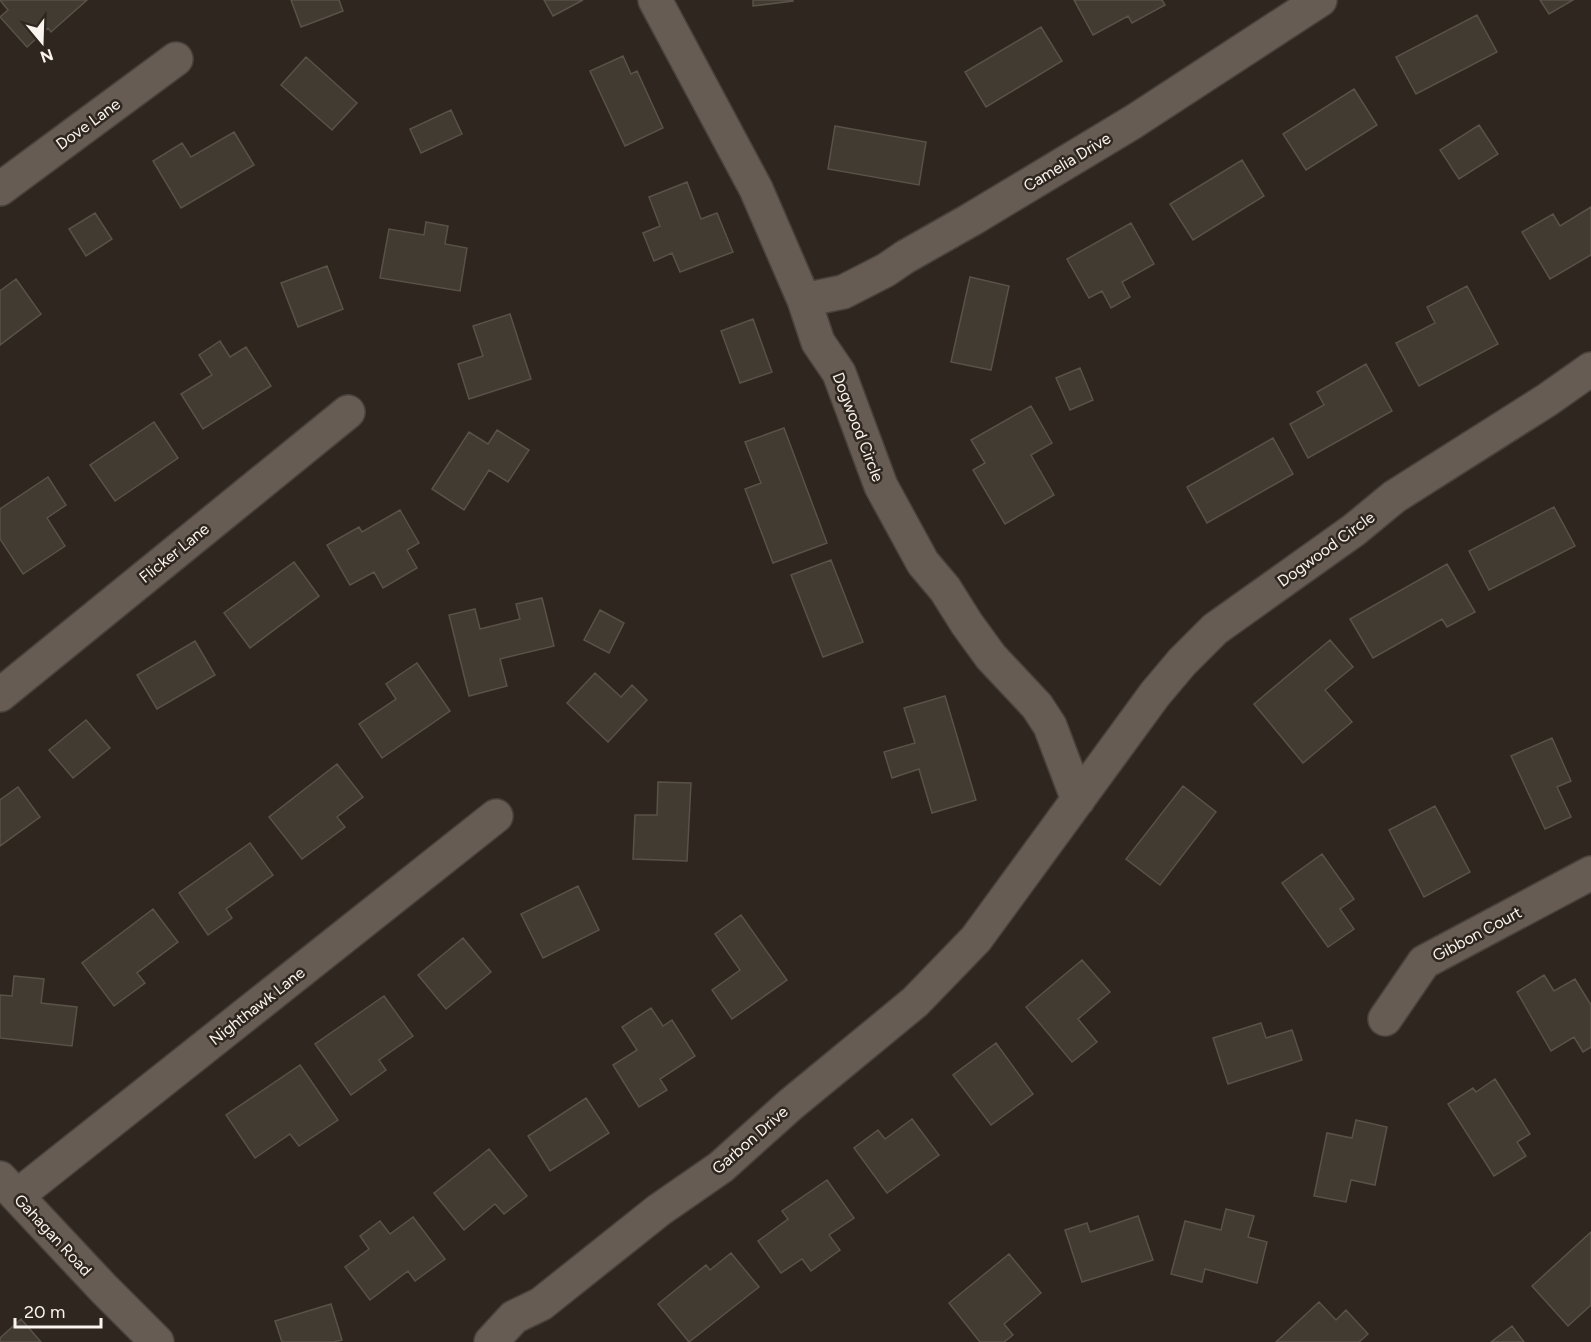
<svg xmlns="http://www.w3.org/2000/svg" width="1591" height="1342" font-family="Figtree,sans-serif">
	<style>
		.building { fill: #413b31; stroke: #595248; stroke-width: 1.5 }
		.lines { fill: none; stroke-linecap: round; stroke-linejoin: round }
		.minor-casing { stroke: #49413c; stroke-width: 36 }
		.minor { stroke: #665c54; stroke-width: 33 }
		.labels { text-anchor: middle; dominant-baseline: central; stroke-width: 5; stroke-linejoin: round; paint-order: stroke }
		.street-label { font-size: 16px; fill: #faf4ef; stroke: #2f271f }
	</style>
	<rect width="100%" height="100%" fill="#2f271f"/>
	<path class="building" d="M0,0h87l-36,32 -3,-4 -21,19 -27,-30 8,-7z
		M291,0h48l4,11 -42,16z
		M544,0h39l-30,16z
		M753,0h40v1l-40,5z
		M1074,0h88l3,5 -33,18 -4,-7 -35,19z
		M1540,0h33l-24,14z
		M1477,15l20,37 -81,42 -20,-37z
		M1041,27l21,34 -76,46 -21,-35z
		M623,56l8,18 6,-3 26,57 -38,18 -35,-75z
		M306,57l51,46 -25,27 -51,-45z
		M1354,89l23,36 -71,45 -23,-36z
		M451,110l11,24 -41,19 -11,-24z
		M1479,125l19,29 -39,25 -19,-29z
		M835,126l91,16 -7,43 -91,-16z
		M234,132l20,33 -73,43 -28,-47 29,-18 9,14z
		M1242,160l22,36 -71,44 -23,-36z
		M687,182l14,37 16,-6 16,39 -53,20 -8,-19 -18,8 -11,-28 17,-7 -11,-29z
		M1591,207v48l-41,24 -28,-47 31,-18 7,12z
		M95,213l17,26 -26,17 -17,-27z
		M426,222l22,4 -3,18 22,4 -7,43 -80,-13 9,-49 35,6z
		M1131,223l23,41 -32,18 8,15 -19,11 -9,-17 -13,7 -22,-39z
		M327,266l16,43 -45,18 -17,-44z
		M970,277l39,9 -18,84 -40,-8z
		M16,279l25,35 -41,31v-54z
		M1467,286l31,58 -79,42 -23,-43 39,-20 -8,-16z
		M510,314l21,65 -62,20 -11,-35 25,-8 -10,-30z
		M753,319l19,53 -32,11 -19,-52z
		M220,341l10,16 16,-10 25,39 -68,43 -22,-35 31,-19 -13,-20z
		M1366,364l26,47 -84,47 -18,-34 34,-19 -7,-13z
		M1080,368l13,32 -23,10 -14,-32z
		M1031,406l21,37 -21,12 23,40 -49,29 -32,-54 12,-7 -14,-23z
		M154,422l24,36 -63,43 -25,-36z
		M784,428l43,115 -54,20 -28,-74 16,-6 -16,-41z
		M497,430l32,20 -21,32 -19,-12 -25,40 -32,-21 37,-57 19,12z
		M1273,438l20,36 -86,49 -20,-36z
		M48,477l18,28 -19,13 18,28 -42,28 -23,-35v-30z
		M1554,507l21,39 -86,44 -20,-39z
		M400,510l19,33 -12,7 10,18 -34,20 -9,-16 -24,13 -23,-40 32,-18 3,5z
		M831,560l32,82 -40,15 -32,-82z
		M294,562l25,34 -69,52 -26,-35z
		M1447,564l28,48 -28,15 -5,-8 -69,39 -23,-39z
		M542,598l12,48 -54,13 7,27 -38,10 -20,-81 26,-6 5,20 40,-10 -4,-15z
		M600,610l24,13 -15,30 -25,-13z
		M1330,640l23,27 -28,23 27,32 -49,41 -49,-59z
		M195,641l20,34 -58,34 -20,-34z
		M417,663l33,48 -68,47 -23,-34 37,-25 -10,-15z
		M595,673l26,24 11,-12 15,15 -39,42 -41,-39z
		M945,696l31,104 -44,13 -13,-44 -27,9 -8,-26 31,-9 -11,-35z
		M86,720l24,28 -37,30 -24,-28z
		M1552,738l19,43 -14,6 14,30 -26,12 -34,-73z
		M337,764l26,33 -26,20 8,10 -43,32 -33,-42z
		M658,782l33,1 -4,78 -54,-2 2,-44h22z
		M1183,786l33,26 -56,73 -34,-26z
		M18,787l22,30 -40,29v-46z
		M1435,806l35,66 -46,25 -35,-67z
		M250,843l23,32 -47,34 6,9 -24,17 -29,-42z
		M1322,854l32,45 -14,10 14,20 -26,18 -46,-64z
		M578,886l21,44 -56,28 -22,-44z
		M153,909l25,33 -41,31 8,10 -31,23 -32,-43z
		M741,915l46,65 -55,39 -20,-29 28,-20 -25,-36z
		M463,938l28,34 -45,37 -28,-34z
		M1082,960l28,32 -32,27 19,23 -25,20 -46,-55z
		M1544,975l10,16 21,-12 16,26v42l-8,5 -9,-15 -23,14 -34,-59z
		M14,976l30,3 -3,24 36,4 -5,39 -72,-8v-43l12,1z
		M384,996l29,40 -34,24 7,10 -35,25 -36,-51z
		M651,1008l12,18 9,-6 23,36 -35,23 7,11 -28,17 -26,-42 24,-15 -15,-23z
		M1261,1023l5,15 26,-8 10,30 -74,24 -15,-46z
		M996,1043l37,51 -42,31 -38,-50z
		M300,1065l38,55 -39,26 -9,-12 -35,24 -29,-43z
		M1495,1079l35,55 -13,8 9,14 -32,20 -46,-72 25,-16 3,4z
		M586,1098l23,35 -59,38 -22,-35z
		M912,1119l27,36 -52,38 -33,-45 24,-18 7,9z
		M1356,1120l31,7 -12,58 -24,-5 -5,22 -32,-6 13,-63 25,5z
		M489,1149l38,47 -23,18 -9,-10 -31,26 -30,-37z
		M827,1180l27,38 -25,17 11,15 -29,21 -9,-12 -21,14 -23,-32 30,-22 -6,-8z
		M1226,1209l28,7 -6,21 19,5 -10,41 -52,-14 -3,13 -31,-8 14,-53 36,9z
		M1138,1216l15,44 -71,22 -17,-52 22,-7 3,9z
		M413,1217l32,42 -30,22 -7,-10 -38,29 -25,-33 24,-18 -9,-13 20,-15 10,13z
		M1591,1232v73l-23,21 -36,-40z
		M731,1253l28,34 -70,55 -31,-38 48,-39 4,5z
		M1009,1254l32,39 -37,31 9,11 -9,7h-24l-31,-39z
		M1319,1302l17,18 10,-10 22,24 -9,8h-83z
		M331,1304l11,36 -8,2h-52l-7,-21z
		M21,1319l20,23h-41v-4z
		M1512,1326l12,16h-33z"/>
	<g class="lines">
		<defs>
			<path id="minor" d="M655,0l101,189 48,111 14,42 21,31 42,113 42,77 22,26 22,35 24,33 46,49 13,20 28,74
				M0,189l176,-130
				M804,300l39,-8 43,-22 19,-13 67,-38 161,-97 187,-122
				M0,695l348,-283
				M1385,1019l39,-57 167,-89
				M0,1178l104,111 53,53
				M17,1196l479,-380
				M491,1342l23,-25 27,-13 118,-94 62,-43 69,-62 125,-103 61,-63 179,-245 27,-32 33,-33 139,-99 40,-33 153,-97 44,-31"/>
		</defs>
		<use href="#minor" class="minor-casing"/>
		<use href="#minor" class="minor"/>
	</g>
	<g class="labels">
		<g class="street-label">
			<text transform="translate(88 124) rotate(-36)">Dove Lane</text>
			<text transform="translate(1067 162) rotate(-31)">Camelia Drive</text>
			<text transform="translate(858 427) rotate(69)">Dogwood Circle</text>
			<text transform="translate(1326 549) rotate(-36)">Dogwood Circle</text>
			<text transform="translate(174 553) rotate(-39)">Flicker Lane</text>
			<text transform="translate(1477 934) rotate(-28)">Gibbon Court</text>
			<text transform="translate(257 1006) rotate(-38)">Nighthawk Lane</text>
			<text transform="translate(750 1140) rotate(-41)">Garbon Drive</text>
			<text transform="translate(53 1235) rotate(47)">Gahagan Road</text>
		</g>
	</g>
	<g transform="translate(42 42) rotate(161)" stroke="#2f271f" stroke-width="4.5" paint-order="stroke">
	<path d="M0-4.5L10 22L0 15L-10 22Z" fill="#faf4ef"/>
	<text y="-9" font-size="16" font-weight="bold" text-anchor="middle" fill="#faf4ef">N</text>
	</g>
	<path d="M15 1318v9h86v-9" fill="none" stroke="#faf4ef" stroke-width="3"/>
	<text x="24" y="1318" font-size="18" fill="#faf4ef" stroke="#2f271f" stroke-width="4.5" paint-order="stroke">20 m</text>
</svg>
